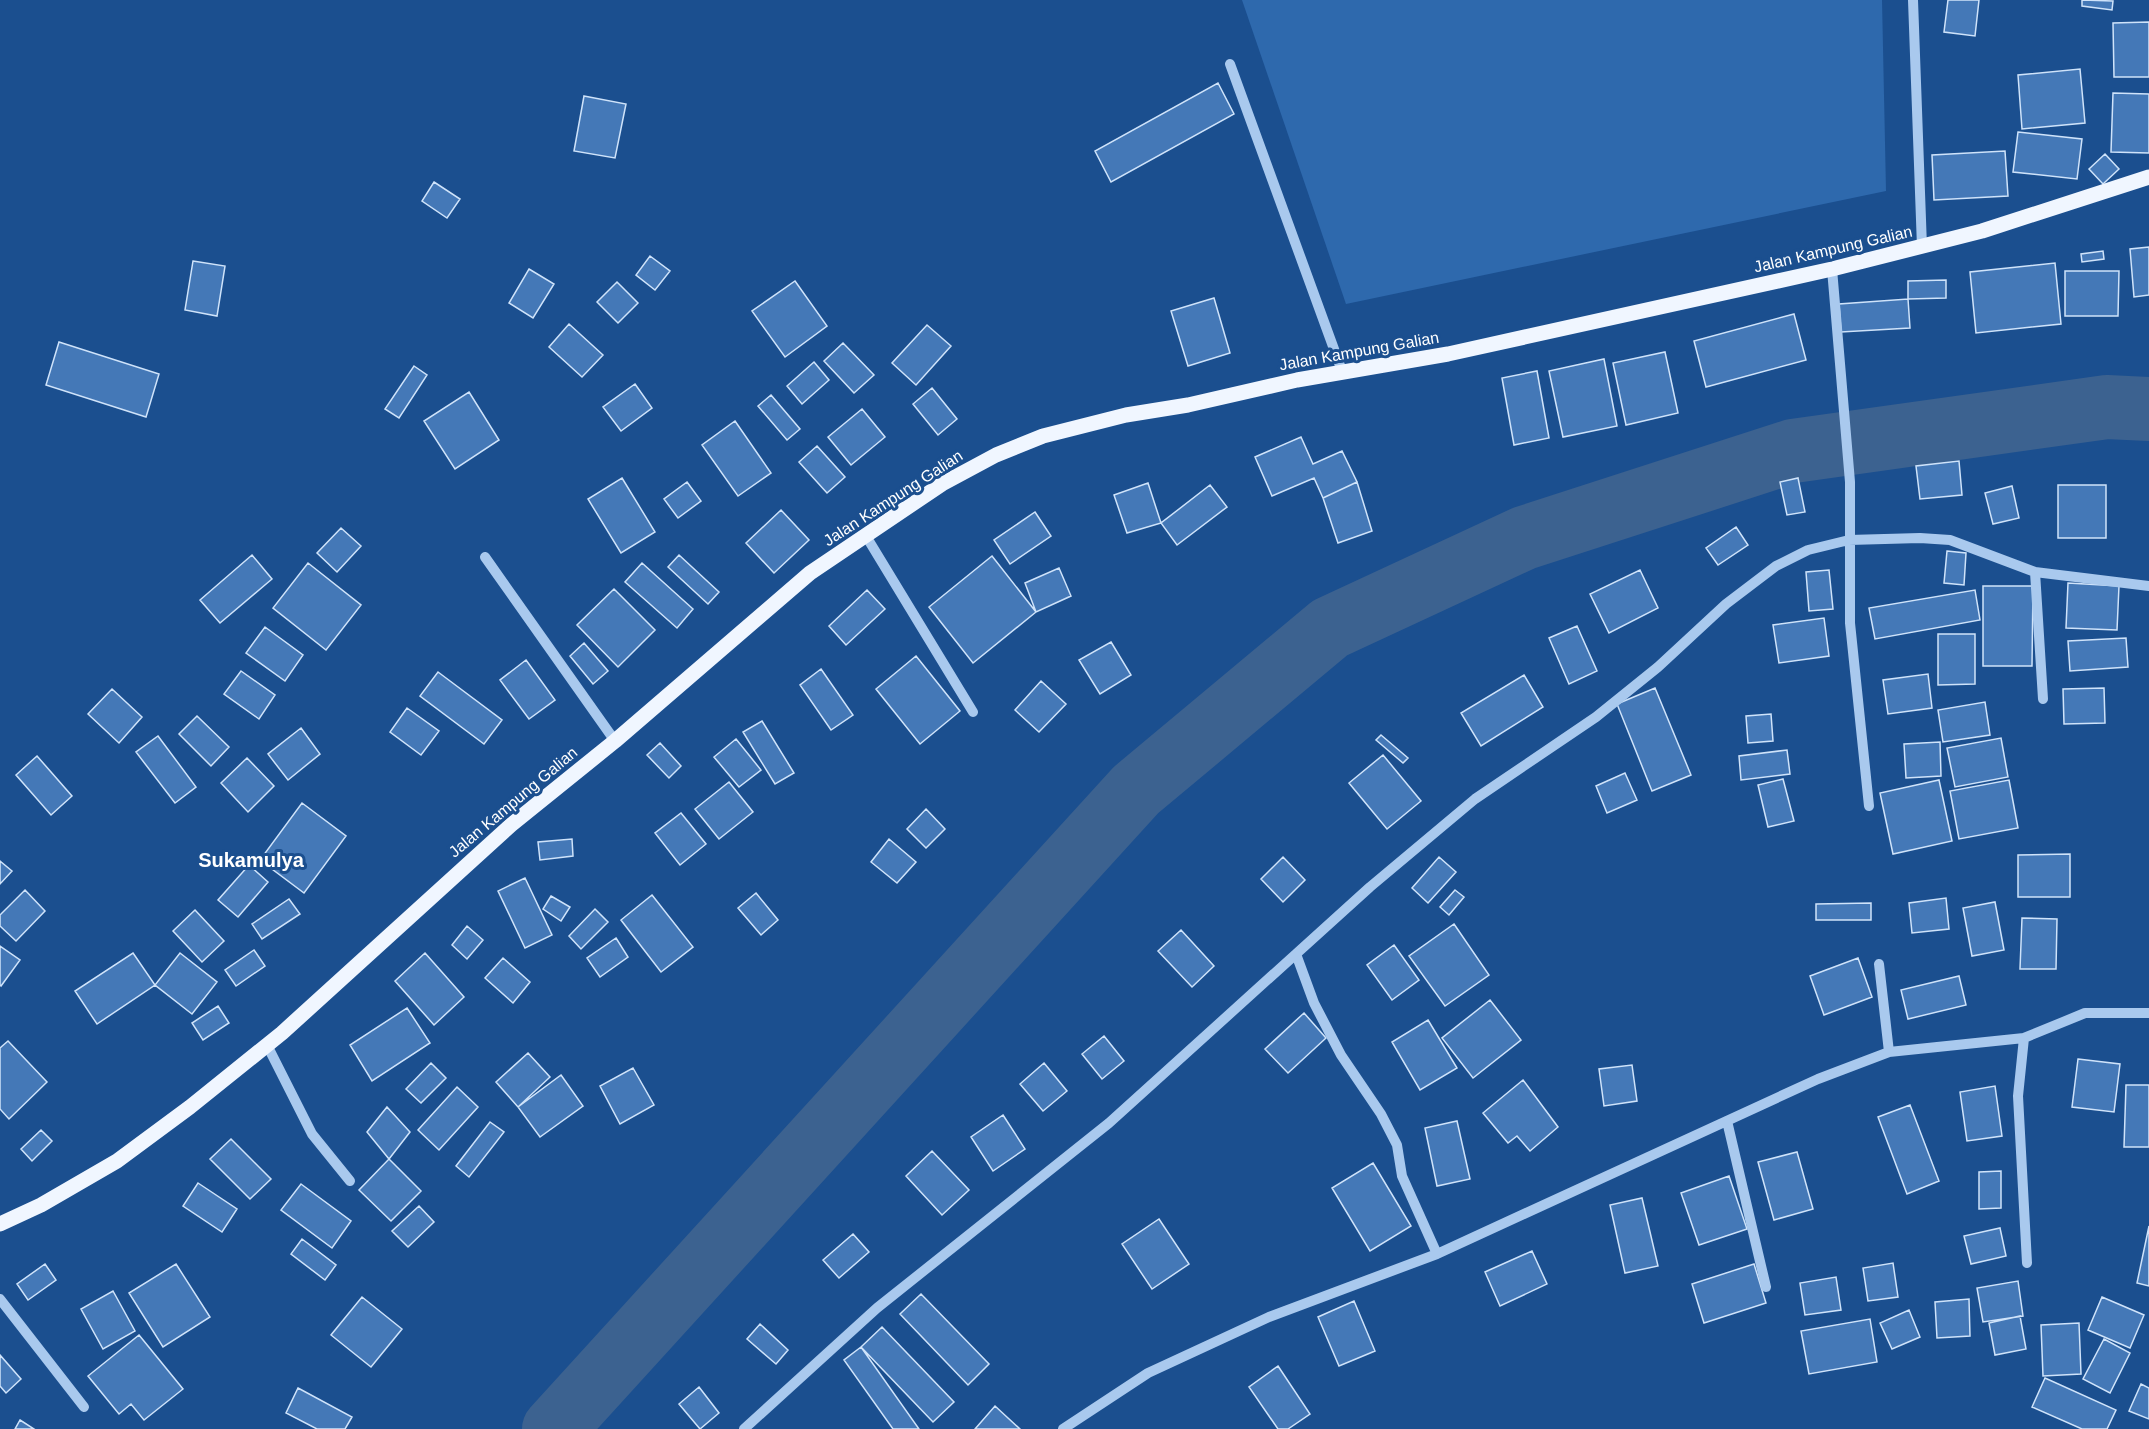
<svg xmlns="http://www.w3.org/2000/svg" width="2149" height="1429" font-family="Arial,sans-serif">
	<style>
		.green { fill: #2e69ad }
		.lines { fill: none; stroke-linecap: round; stroke-linejoin: round }
		.river { stroke: #3c6290; stroke-width: 64 }
		.building { fill: #4478b7; stroke: #cfe3fa; stroke-width: 1.5 }
		.minor { stroke: #a9c9ee; stroke-width: 10 }
		.major { stroke: #f0f6ff; stroke-width: 15 }
		.labels { text-anchor: middle; dominant-baseline: central; stroke-width: 6; stroke-linejoin: round; paint-order: stroke }
		.street-label { font-size: 16px; fill: #fff; stroke: #1b4f8f }
		.quarter-label { font-size: 20px; font-weight: bold; fill: #fff; stroke: #1b4f8f }
	</style>
	<rect width="100%" height="100%" fill="#1b4f8f"/>
	<path class="green" d="M1242,0h640l4,191 -540,113z"/>
	<g class="lines">
		<path class="river" d="M554,1429l582,-639 194,-162 194,-90 269,-87 314,-44 42,2"/>
	</g>
	<path class="building" d="M1948,0h31l-4,36 -31,-4z
		M2082,0l31,1 -1,9 -30,-4z
		M2149,22v55h-35l-1,-54z
		M2080,69l5,54 -63,6 -4,-54z
		M1218,83l16,31 -123,68 -16,-31z
		M2113,93l36,1v59l-38,-1z
		M584,96l42,8 -11,54 -41,-7z
		M2018,132l64,7 -5,40 -64,-7z
		M2005,151l3,45 -74,4 -2,-45z
		M2105,154l14,15 -16,15 -14,-15z
		M434,182l26,17 -13,19 -25,-17z
		M2149,247v48l-15,2 -4,-48z
		M2103,251l1,8 -22,3 -1,-8z
		M650,256l20,15 -15,19 -19,-15z
		M193,261l32,5 -8,50 -32,-6z
		M2055,263l6,61 -85,9 -6,-61z
		M529,269l25,15 -21,34 -24,-15z
		M2065,271h54l-1,45h-53z
		M1946,280v18l-38,1v-18z
		M795,281l32,45 -42,31 -33,-46z
		M617,282l21,21 -20,20 -21,-21z
		M1214,298l16,55 -42,13 -17,-55z
		M1908,299l2,29 -69,4 -2,-28z
		M1794,314l12,46 -100,27 -12,-46z
		M569,324l34,31 -21,22 -33,-30z
		M927,325l24,21 -35,39 -24,-22z
		M59,342l100,32 -13,43 -100,-32z
		M843,343l31,32 -20,18 -30,-32z
		M1665,352l13,61 -52,12 -13,-62z
		M1604,359l13,67 -54,11 -14,-66z
		M814,362l15,18 -27,24 -15,-18z
		M414,366l13,9 -28,43 -14,-9z
		M1537,371l12,67 -35,7 -12,-67z
		M635,384l17,24 -31,23 -18,-24z
		M932,388l25,31 -19,16 -25,-31z
		M469,392l30,48 -44,29 -31,-48z
		M771,395l29,34 -13,11 -29,-34z
		M862,409l23,28 -34,28 -23,-28z
		M735,421l36,52 -33,23 -36,-51z
		M1301,437l12,27 29,-13 15,31 -34,16 -9,-20 -42,18 -17,-39z
		M817,446l28,31 -18,16 -28,-31z
		M1959,461l3,34 -42,4 -4,-33z
		M622,478l33,54 -34,21 -33,-54z
		M1798,478l7,34 -18,3 -7,-33z
		M687,482l14,19 -23,17 -14,-19z
		M1357,482l15,49 -34,12 -15,-45z
		M1148,483l13,40 -34,10 -13,-38z
		M1210,485l17,22 -50,38 -16,-22z
		M2058,485h48v53h-48z
		M2012,486l7,32 -26,6 -8,-31z
		M781,510l28,30 -35,33 -28,-30z
		M1035,512l16,24 -41,28 -16,-24z
		M1736,527l12,18 -30,20 -12,-17z
		M341,528l20,18 -24,26 -20,-19z
		M1947,551l19,2 -2,32 -20,-2z
		M252,555l20,24 -52,44 -20,-23z
		M679,555l40,37 -11,12 -40,-37z
		M992,556l44,56 -63,51 -44,-56z
		M308,563l53,42 -35,45 -53,-42z
		M642,563l51,46 -16,19 -52,-46z
		M1059,568l12,28 -35,16 -11,-29z
		M1640,570l18,38 -49,25 -19,-39z
		M1829,570l4,39 -24,2 -3,-39z
		M2068,583l51,3 -2,44 -51,-2z
		M1983,586h50l-1,80h-49z
		M614,589l41,41 -37,37 -41,-42z
		M867,590l18,19 -39,36 -17,-19z
		M1975,590l5,30 -105,19 -6,-31z
		M1824,618l5,38 -50,7 -6,-38z
		M1577,626l20,45 -28,13 -20,-46z
		M265,627l38,28 -18,26 -39,-28z
		M1938,634h37v50l-37,1z
		M2126,638l2,29 -58,4 -2,-30z
		M1111,642l20,33 -31,19 -21,-34z
		M584,643l24,28 -15,13 -23,-28z
		M916,656l44,55 -40,33 -44,-55z
		M526,660l29,40 -26,19 -29,-39z
		M821,669l32,46 -22,15 -31,-45z
		M241,671l34,24 -16,24 -35,-25z
		M438,672l64,48 -18,24 -64,-48z
		M1928,674l4,34 -44,6 -5,-34z
		M1524,675l19,32 -62,39 -20,-33z
		M1041,681l25,23 -27,28 -24,-22z
		M1655,688l36,87 -39,16 -35,-87z
		M2104,688l1,35 -41,1 -1,-35z
		M112,689l30,28 -23,26 -31,-29z
		M1985,702l5,33 -47,7 -5,-32z
		M407,708l32,23 -18,24 -31,-23z
		M1771,714l2,27 -25,2 -2,-27z
		M197,716l32,31 -18,19 -32,-32z
		M762,721l32,52 -19,11 -32,-52z
		M301,728l19,26 -32,26 -20,-26z
		M1381,735l27,23 -5,5 -27,-23z
		M158,736l38,51 -21,16 -39,-51z
		M2001,738l7,39 -53,10 -8,-39z
		M736,739l25,31 -22,17 -25,-30z
		M1940,742l1,34 -35,2 -2,-34z
		M660,743l21,23 -12,12 -22,-23z
		M1787,750l3,24 -49,6 -2,-24z
		M1383,755l38,46 -34,28 -38,-46z
		M37,756l35,40 -21,19 -35,-40z
		M247,758l27,28 -26,26 -27,-29z
		M1625,773l12,27 -30,13 -11,-27z
		M1783,779l11,42 -26,6 -10,-42z
		M1939,780l13,61 -59,13 -13,-61z
		M2009,780l9,48 -59,11 -9,-48z
		M729,782l24,30 -34,27 -24,-30z
		M302,803l44,33 -42,57 -44,-33z
		M926,809l19,20 -19,19 -19,-19z
		M681,813l25,31 -26,21 -25,-32z
		M572,839l1,17 -33,4 -2,-18z
		M889,839l27,23 -19,21 -26,-21z
		M2070,854v43h-52v-42z
		M1283,857l22,23 -22,22 -22,-23z
		M1439,857l17,15 -28,31 -16,-15z
		M0,861l12,10 -12,13z
		M249,865l19,17 -30,35 -20,-17z
		M525,878l27,57 -27,13 -27,-57z
		M25,890l20,21 -29,30 -16,-15v-11z
		M1455,890l9,7 -15,18 -9,-8z
		M756,893l22,27 -17,15 -23,-27z
		M652,895l41,52 -32,25 -40,-52z
		M551,896l19,11 -9,14 -18,-12z
		M1946,898l3,31 -37,4 -3,-30z
		M289,899l11,15 -38,25 -10,-15z
		M1995,902l9,48 -32,6 -9,-48z
		M1871,903v17h-55v-16z
		M595,909l13,13 -27,27 -12,-13z
		M195,910l29,31 -22,21 -29,-31z
		M2022,918l35,1 -1,50h-36z
		M1454,924l35,51 -44,31 -36,-50z
		M467,926l16,14 -16,19 -15,-14z
		M1181,930l33,36 -22,21 -34,-36z
		M616,938l12,19 -28,20 -13,-19z
		M1394,945l25,35 -27,20 -25,-35z
		M0,946l20,14 -19,26 -1,-1z
		M254,950l11,16 -29,20 -11,-16z
		M133,953l22,32 -58,39 -22,-33z
		M180,953l37,29 -25,32 -37,-29z
		M425,953l39,44 -30,28 -39,-44z
		M503,958l27,24 -17,21 -28,-25z
		M1858,958l14,39 -48,18 -14,-39z
		M1959,976l7,29 -58,14 -7,-29z
		M1490,1000l31,40 -48,38 -31,-40z
		M218,1006l11,17 -26,17 -11,-17z
		M407,1008l23,35 -58,38 -22,-36z
		M1304,1013l22,25 -38,35 -23,-24z
		M1428,1020l29,48 -37,22 -28,-48z
		M1104,1036l20,25 -22,18 -20,-25z
		M8,1041l39,41 -38,37 -9,-10v-61z
		M528,1053l22,24 -32,30 -22,-25z
		M2078,1059l42,5 -6,48 -42,-5z
		M431,1063l15,15 -25,25 -15,-14z
		M1044,1063l23,28 -24,20 -23,-27z
		M1632,1065l5,36 -33,5 -5,-37z
		M633,1068l21,37 -34,19 -20,-38z
		M561,1075l22,31 -43,31 -22,-30z
		M1523,1080l35,47 -28,24 -13,-15 -9,7 -25,-30z
		M2126,1085h23v62h-25z
		M1995,1086l7,50 -35,5 -7,-49z
		M457,1087l21,20 -39,43 -21,-20z
		M1910,1105l29,76 -32,13 -29,-77z
		M387,1107l23,25 -21,27 -22,-27z
		M1003,1115l22,34 -32,22 -22,-34z
		M1457,1121l13,58 -33,7 -12,-58z
		M490,1122l14,10 -35,45 -13,-11z
		M41,1130l11,11 -20,20 -11,-12z
		M231,1139l40,40 -21,20 -40,-40z
		M932,1151l37,39 -27,25 -36,-39z
		M1797,1152l16,57 -39,11 -16,-58z
		M389,1159l32,32 -30,30 -32,-31z
		M1373,1163l38,63 -41,25 -38,-63z
		M2001,1171v37l-22,1v-37z
		M1729,1176l18,53 -48,16 -18,-52z
		M198,1183l39,26 -15,23 -39,-26z
		M301,1184l50,37 -19,27 -51,-38z
		M1642,1198l16,68 -33,7 -15,-68z
		M419,1206l15,16 -26,25 -16,-16z
		M1159,1219l30,45 -37,25 -30,-45z
		M2149,1226v60l-12,-3z
		M2000,1228l6,28 -35,8 -7,-28z
		M853,1234l16,18 -30,26 -16,-18z
		M302,1239l34,26 -11,15 -34,-26z
		M1532,1251l15,33 -47,22 -15,-34z
		M1893,1263l5,34 -30,4 -5,-33z
		M45,1264l11,16 -28,20 -11,-16z
		M176,1264l34,53 -47,30 -34,-54z
		M1754,1264l12,39 -62,20 -12,-39z
		M1836,1277l5,33 -36,5 -5,-32z
		M2018,1281l5,35 -40,6 -6,-34z
		M113,1291l22,40 -32,18 -22,-40z
		M921,1294l68,70 -21,21 -68,-71z
		M362,1297l40,32 -31,38 -40,-32z
		M2102,1297l42,18 -14,33 -42,-18z
		M1969,1299l1,37 -33,2 -2,-36z
		M1354,1301l21,50 -36,15 -21,-49z
		M1909,1310l11,27 -28,12 -12,-26z
		M2020,1316l6,33 -31,6 -6,-32z
		M1870,1319l7,43 -68,12 -8,-43z
		M2079,1323l2,51 -38,2 -2,-51z
		M760,1324l28,26 -12,14 -29,-25z
		M882,1327l72,75 -21,20 -72,-75z
		M139,1335l44,54 -39,31 -13,-16 -12,10 -31,-38z
		M2104,1339l26,14 -20,40 -27,-14z
		M861,1347l58,82h-26l-49,-69z
		M0,1355l21,24 -15,14 -6,-7z
		M1278,1366l32,48 -22,15h-10l-29,-42z
		M2045,1378l71,32 -9,19h-25l-50,-22z
		M2141,1384l8,4v31l-20,-8z
		M699,1387l20,26 -19,16 -21,-25z
		M298,1388l54,29 -7,12h-28l-31,-16z
		M995,1406l25,23h-45z
		M20,1420l14,9h-19z"/>
	<g class="lines">
		<path class="minor" d="M1913,0l9,247
			M1230,64l112,307
			M1832,269l18,213v141l19,183
			M866,536l107,176
			M485,557l130,184
			M2035,572l8,127
			M1296,954l18,49 27,52 40,59 16,31 5,31 35,78
			M1879,964l10,88
			M2024,1038l-6,58 9,167
			M267,1045l45,89 38,47
			M1727,1121l39,166
			M0,1299l84,108
			M744,1429l133,-121 232,-185 261,-236 105,-88 121,-82 62,-50 68,-63 50,-38 32,-16 41,-10 71,-2 30,2 85,32 114,14
			M1063,1429l85,-56 121,-56 168,-63 381,-175 71,-27 135,-14 61,-25h64"/>
		<path class="major" d="M0,1224l41,-19 76,-44 73,-54 92,-74 229,-208 104,-84 195,-168 132,-89 54,-29 47,-19 83,-21 62,-10 109,-25 151,-26 384,-85 150,-38 167,-54"/>
	</g>
	<g class="labels">
		<g class="street-label">
			<text transform="translate(1833 249) rotate(-13)">Jalan Kampung Galian</text>
			<text transform="translate(1359 351) rotate(-10)">Jalan Kampung Galian</text>
			<text transform="translate(893 498) rotate(-33)">Jalan Kampung Galian</text>
			<text transform="translate(513 802) rotate(-40)">Jalan Kampung Galian</text>
		</g>
		<g class="quarter-label">
			<text x="251" y="860">Sukamulya</text>
		</g>
	</g>
</svg>
